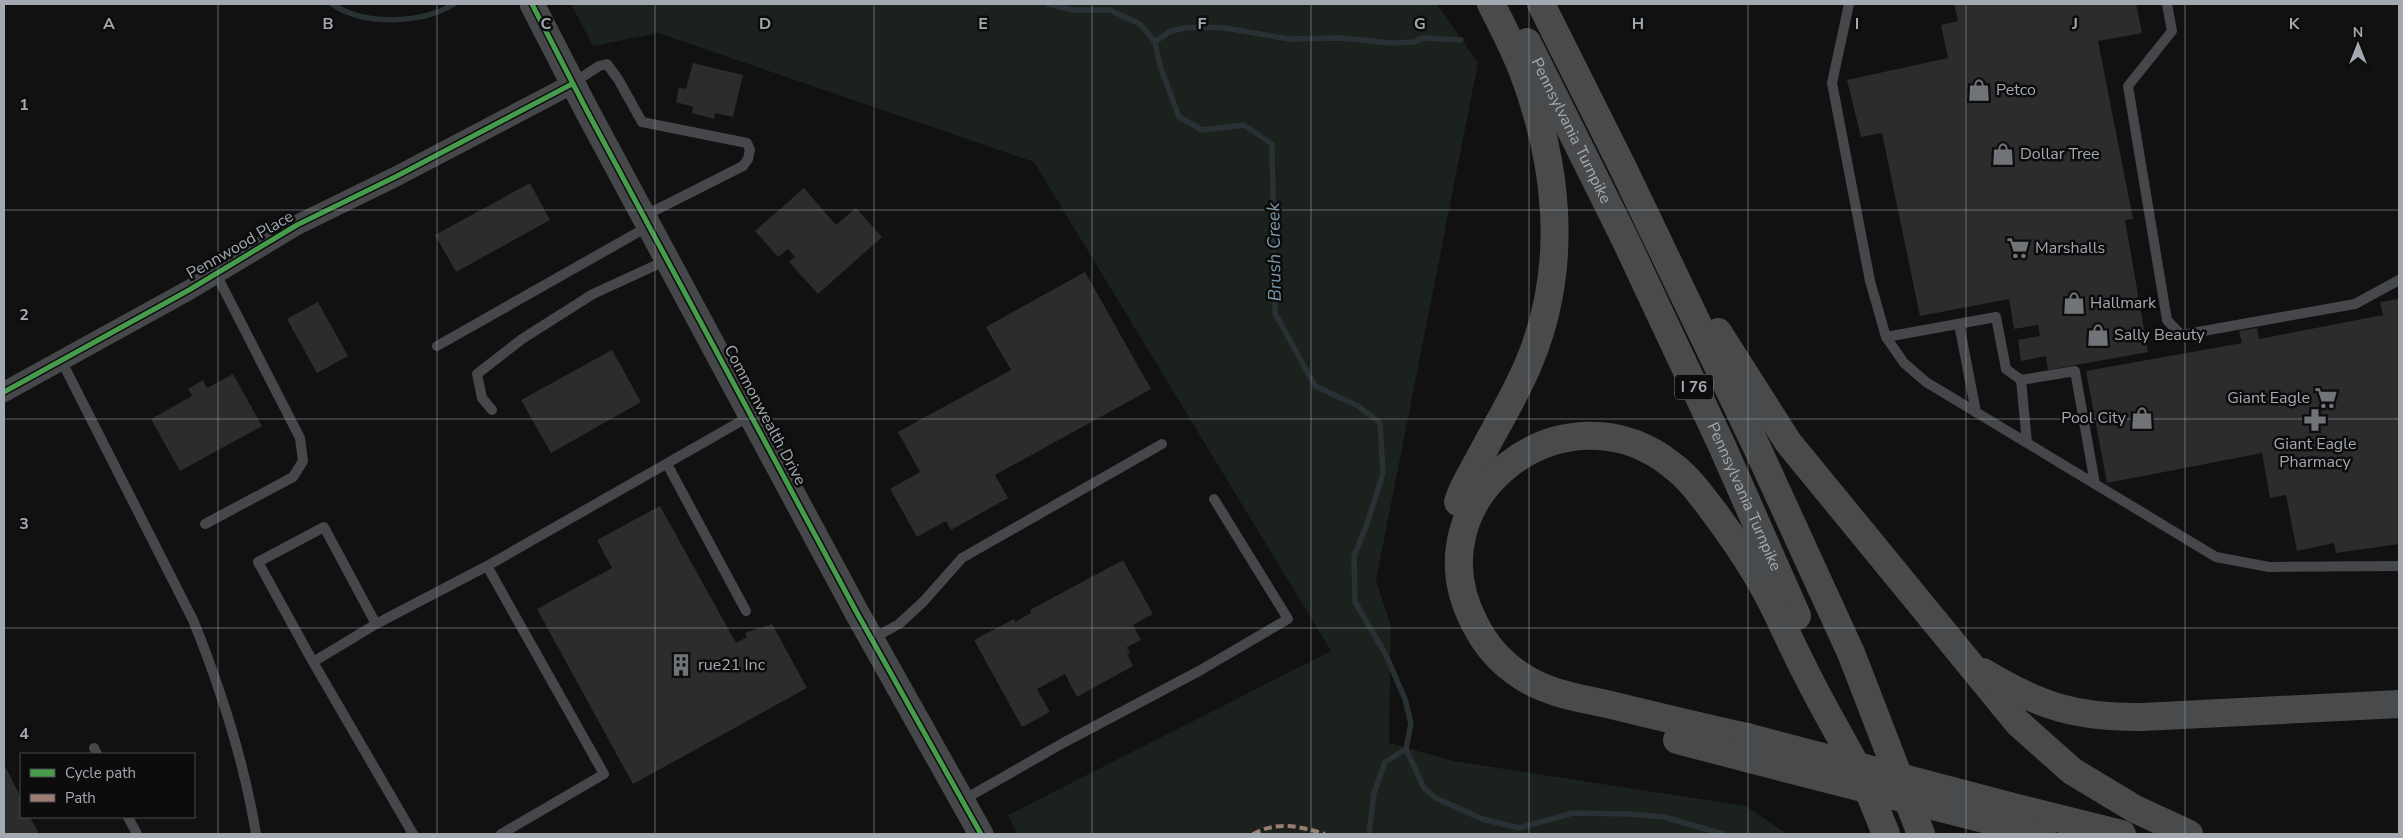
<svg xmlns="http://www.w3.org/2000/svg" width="2403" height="838" font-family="'Nunito Sans',sans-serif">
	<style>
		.green { fill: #1b211c }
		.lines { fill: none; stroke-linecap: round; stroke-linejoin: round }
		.stream { stroke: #293135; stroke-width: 5.5 }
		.building { fill: #2c2c2d }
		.service { stroke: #45474a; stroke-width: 10 }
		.minor { stroke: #45474a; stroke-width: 20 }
		.tertiary { stroke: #45474a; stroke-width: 25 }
		.motorway { stroke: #484a4b; stroke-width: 28 }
		.motorway-bridge { stroke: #484a4b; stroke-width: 28 }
		.quiet { stroke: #9b7d72; stroke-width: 4; stroke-dasharray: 8 4; stroke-linecap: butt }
		.cycleway-casing { stroke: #0c0c0d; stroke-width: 8 }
		.cycleway { stroke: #469c4c; stroke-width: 5 }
		.grid { fill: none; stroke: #a3a9b1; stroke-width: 1; stroke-opacity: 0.55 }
		.labels { text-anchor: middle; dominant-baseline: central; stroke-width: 5; stroke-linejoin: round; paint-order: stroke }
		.shield { fill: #0c0c0d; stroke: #767a80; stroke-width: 1 }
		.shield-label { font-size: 15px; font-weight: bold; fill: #a3a9b1 }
		.poi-label { font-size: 16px; fill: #a3a9b1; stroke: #0c0c0d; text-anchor: start }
		.street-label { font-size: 16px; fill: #a3a9b1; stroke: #0c0c0d }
		.water-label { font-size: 18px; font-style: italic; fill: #7c9aaa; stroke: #0c0c0d }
		.grid-label { font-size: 16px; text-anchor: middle; font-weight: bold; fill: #a3a9b1; stroke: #0c0c0d; stroke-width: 5; stroke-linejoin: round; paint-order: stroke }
	</style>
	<rect width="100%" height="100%" fill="#111112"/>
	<path class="green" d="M571,4h866l41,59 -102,517 15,46 -2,117 64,18 293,45 41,28h-770l-9,-19 323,-164 -297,-489 -376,-129 -65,13z"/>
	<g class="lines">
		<path class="stream" d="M332,4c32,22 89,20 122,0
			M1048,4l26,6h36l30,14 15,18 5,24 19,51 23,13 42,-5 28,19 3,169 40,73 43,20 22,17 3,50 -16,51 -13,32 1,46 30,51 20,46 6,24 -5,26 18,39 12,10 46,21 37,9 54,-15 57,1 34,3 59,17
			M1155,42l14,-10 15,-4 21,-1 20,1 64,11 52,-1 50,5 23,-1 9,-4 38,2
			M1369,834l5,-41 11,-31 21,-13"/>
	</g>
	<path class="building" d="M1954,4h182l6,29 -44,8 35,178 -8,1 23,132 -100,18 -2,-14 -25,5 -3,-21 22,-4 -2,-11 -24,4 -5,-30 -89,17 -38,-183 -21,4 -14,-57 101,-22 -7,-33 17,-4z
		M693,63l50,12 -10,42 -18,-4 -1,6 -22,-6 1,-6 -17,-5 3,-15 7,2z
		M530,183l20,37 -94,52 -21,-37z
		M804,188l32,37 20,-17 26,29 -64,57 -29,-32 6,-5 -7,-8 -10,8 -23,-26z
		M1085,272l66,117 -156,86 13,23 -57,32 -5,-9 -29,16 -27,-48 30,-17 -22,-40 113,-62 -25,-43z
		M2399,299v245l-63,9 -2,-10 -37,8 -11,-56 -16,3 -8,-45 -155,30 -21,-112 156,-28 -3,-12 18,-3 2,11 124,-24 -3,-13z
		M318,302l30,54 -31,17 -30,-54z
		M612,350l29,52 -90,51 -30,-53z
		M233,374l29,52 -82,45 -29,-52 41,-23 -4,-7 15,-9 4,8z
		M660,506l76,137 11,-6 -2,-4 27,-9 35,64 -174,96 -96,-175 75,-41 -15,-28z
		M1123,560l30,54 -20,11 8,15 -14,7 3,6 -3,1 6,12 -56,31 -12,-23 -28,15 13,23 -28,15 -48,-87 40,-21 1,3 16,-9 -1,-3z
		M4,764l17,34v19h9l9,17h-35z"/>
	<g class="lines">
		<path class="service" d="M1849,4l-17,79 38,198 16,56 18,26 22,19 290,175 53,10 130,-1
			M2167,4l5,27 -44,55 39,234 14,15 174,-31 44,-24
			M573,83l26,-17 8,-2 11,15 24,43 105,21 3,7 -2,9 -5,7 -99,50
			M1959,324l17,88
			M1886,337l110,-20 10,52 15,11 54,-9 20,113
			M437,346l212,-120
			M61,360l132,260c28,69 51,141 63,214
			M2021,380l6,63
			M492,410l-10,-12 -5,-24 45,-35 71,-45 74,-34
			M667,464l79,147
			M205,524l88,-47 10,-16 -3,-23 -85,-166
			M487,566l117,208 -103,60
			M872,639l27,-15 24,-22 39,-44 200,-114
			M313,662l-55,-100 66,-35 52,97
			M94,748l3,6
			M963,800l100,-57 136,-72 89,-52 -74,-120
			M128,817l9,17
			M413,834l-100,-172 63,-38 111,-58 263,-150"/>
		<path class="minor" d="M4,392l185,-102 108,-65 100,-49 175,-92"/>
		<path class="tertiary" d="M532,4l54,105 271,504 124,221"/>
		<g class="motorway">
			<path d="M1541,4l82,164 136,284 92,201 70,181"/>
			<path id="s1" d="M1527,42l97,195 99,211 74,168"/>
			<path d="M1718,332l70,110 230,281 54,48 63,38 54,25"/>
			<path d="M1458,502c4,-14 13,-28 20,-41 17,-33 38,-66 52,-101 39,-95 28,-197 -8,-291 -9,-22 -20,-44 -31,-65"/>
			<path d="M1983,672c56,34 94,46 159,45l257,-13"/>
			<path d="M1747,737c-45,-10 -91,-21 -136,-32 -30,-7 -62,-11 -88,-28 -21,-13 -37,-31 -48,-53 -67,-126 90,-246 198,-158 16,12 29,30 41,46 21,28 40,56 56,87 12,23 22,47 34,70 18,37 40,73 59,110"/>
			<path d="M1677,740l73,19"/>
			<path d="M1861,772l25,62"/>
			<path d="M2021,809l101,25"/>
			<path d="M2023,829l19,5"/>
		</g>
		<path class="motorway-bridge" d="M1747,737l274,72
			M1750,759l273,70"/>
		<path class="quiet" d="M1253,834c24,-13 46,-8 72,0"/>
		<defs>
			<path id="cycleway" d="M532,4l54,105 271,504 124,221
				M4,392l185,-102 108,-65 100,-49 175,-92"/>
		</defs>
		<use href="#cycleway" class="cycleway-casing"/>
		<use href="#cycleway" class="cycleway"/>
	</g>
	<path class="grid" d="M218,4v830M437,4v830M655,4v830M874,4v830M1092,4v830M1311,4v830M1529,4v830M1748,4v830M1966,4v830M2185,4v830M4,210h2395M4,419h2395M4,628h2395"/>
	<defs>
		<symbol id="shop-bare" viewBox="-9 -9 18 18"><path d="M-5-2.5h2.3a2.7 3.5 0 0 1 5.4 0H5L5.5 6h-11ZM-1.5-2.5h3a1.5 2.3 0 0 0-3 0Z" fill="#707479" stroke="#0c0c0d" stroke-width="2.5" paint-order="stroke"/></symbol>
		<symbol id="supermarket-bare" viewBox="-9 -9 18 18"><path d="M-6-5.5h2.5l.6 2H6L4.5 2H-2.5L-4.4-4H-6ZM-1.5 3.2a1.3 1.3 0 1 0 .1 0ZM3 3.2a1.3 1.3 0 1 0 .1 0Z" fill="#707479" stroke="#0c0c0d" stroke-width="2.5" paint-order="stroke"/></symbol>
		<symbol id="pharmacy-bare" viewBox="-9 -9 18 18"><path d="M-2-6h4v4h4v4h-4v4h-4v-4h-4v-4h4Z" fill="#707479" stroke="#0c0c0d" stroke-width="2.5" paint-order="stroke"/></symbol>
		<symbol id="building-bare" viewBox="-9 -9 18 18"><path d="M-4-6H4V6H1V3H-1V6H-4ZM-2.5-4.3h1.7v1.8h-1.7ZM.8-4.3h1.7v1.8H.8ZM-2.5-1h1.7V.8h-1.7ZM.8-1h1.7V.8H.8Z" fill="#707479" stroke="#0c0c0d" stroke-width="2.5" paint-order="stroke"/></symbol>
	</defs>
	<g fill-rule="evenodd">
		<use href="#shop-bare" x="1963" y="74" width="32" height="32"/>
		<use href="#shop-bare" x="1987" y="138" width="32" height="32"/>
		<use href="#supermarket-bare" x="2002" y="232" width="32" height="32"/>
		<use href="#shop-bare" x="2058" y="287" width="32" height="32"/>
		<use href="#shop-bare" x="2082" y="319" width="32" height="32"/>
		<use href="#supermarket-bare" x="2310" y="382" width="32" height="32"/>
		<use href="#shop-bare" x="2126" y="402" width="32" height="32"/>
		<use href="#pharmacy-bare" x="2299" y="404" width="32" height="32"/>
		<use href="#building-bare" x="665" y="649" width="32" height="32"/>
	</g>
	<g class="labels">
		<rect class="shield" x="1675" y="374.5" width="38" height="25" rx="4"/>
		<g class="shield-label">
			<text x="1694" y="387">I 76</text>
		</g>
		<g class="poi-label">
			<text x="1996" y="90">Petco</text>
			<text x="2020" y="154">Dollar Tree</text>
			<text x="2035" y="248">Marshalls</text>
			<text x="2090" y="303">Hallmark</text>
			<text x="2114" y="335">Sally Beauty</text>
			<text x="2310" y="398" text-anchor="end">Giant Eagle</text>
			<text x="2126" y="418" text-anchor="end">Pool City</text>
			<text x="2315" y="444" text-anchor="middle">Giant Eagle<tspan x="2315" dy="18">Pharmacy</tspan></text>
			<text x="698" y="665">rue21 Inc</text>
		</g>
		<g class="street-label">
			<text stroke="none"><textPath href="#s1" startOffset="99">Pennsylvania Turnpike</textPath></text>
			<text transform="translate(240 245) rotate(-30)">Pennwood Place</text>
			<text transform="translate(765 415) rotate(62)">Commonwealth Drive</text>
			<text stroke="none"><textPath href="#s1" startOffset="504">Pennsylvania Turnpike</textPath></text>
		</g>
		<g class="water-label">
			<text transform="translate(1274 252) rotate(-91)">Brush Creek</text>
		</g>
	</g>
	<g class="grid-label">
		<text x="109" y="29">A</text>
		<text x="328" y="29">B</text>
		<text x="546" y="29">C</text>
		<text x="765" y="29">D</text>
		<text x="983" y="29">E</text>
		<text x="1202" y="29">F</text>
		<text x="1420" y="29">G</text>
		<text x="1638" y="29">H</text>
		<text x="1857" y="29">I</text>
		<text x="2075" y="29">J</text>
		<text x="2294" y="29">K</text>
		<text x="24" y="110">1</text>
		<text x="24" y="320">2</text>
		<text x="24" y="529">3</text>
		<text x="24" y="739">4</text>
	</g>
	<rect width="2403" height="838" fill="none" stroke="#a3a9b1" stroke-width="10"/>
	<rect x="20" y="753" width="175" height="65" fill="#0c0c0d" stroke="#484b4f"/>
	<rect x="30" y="769" width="25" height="8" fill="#469c4c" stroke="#484b4f"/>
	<text x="65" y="778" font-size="15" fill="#a3a9b1">Cycle path</text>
	<rect x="30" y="794" width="25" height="8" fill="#9b7d72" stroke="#484b4f"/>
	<text x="65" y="803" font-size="15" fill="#a3a9b1">Path</text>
	<g transform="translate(2358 45)" stroke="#0c0c0d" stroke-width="4" paint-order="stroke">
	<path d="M0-4L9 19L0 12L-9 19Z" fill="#a3a9b1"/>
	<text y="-8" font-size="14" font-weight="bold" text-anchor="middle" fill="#a3a9b1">N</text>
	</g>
</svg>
